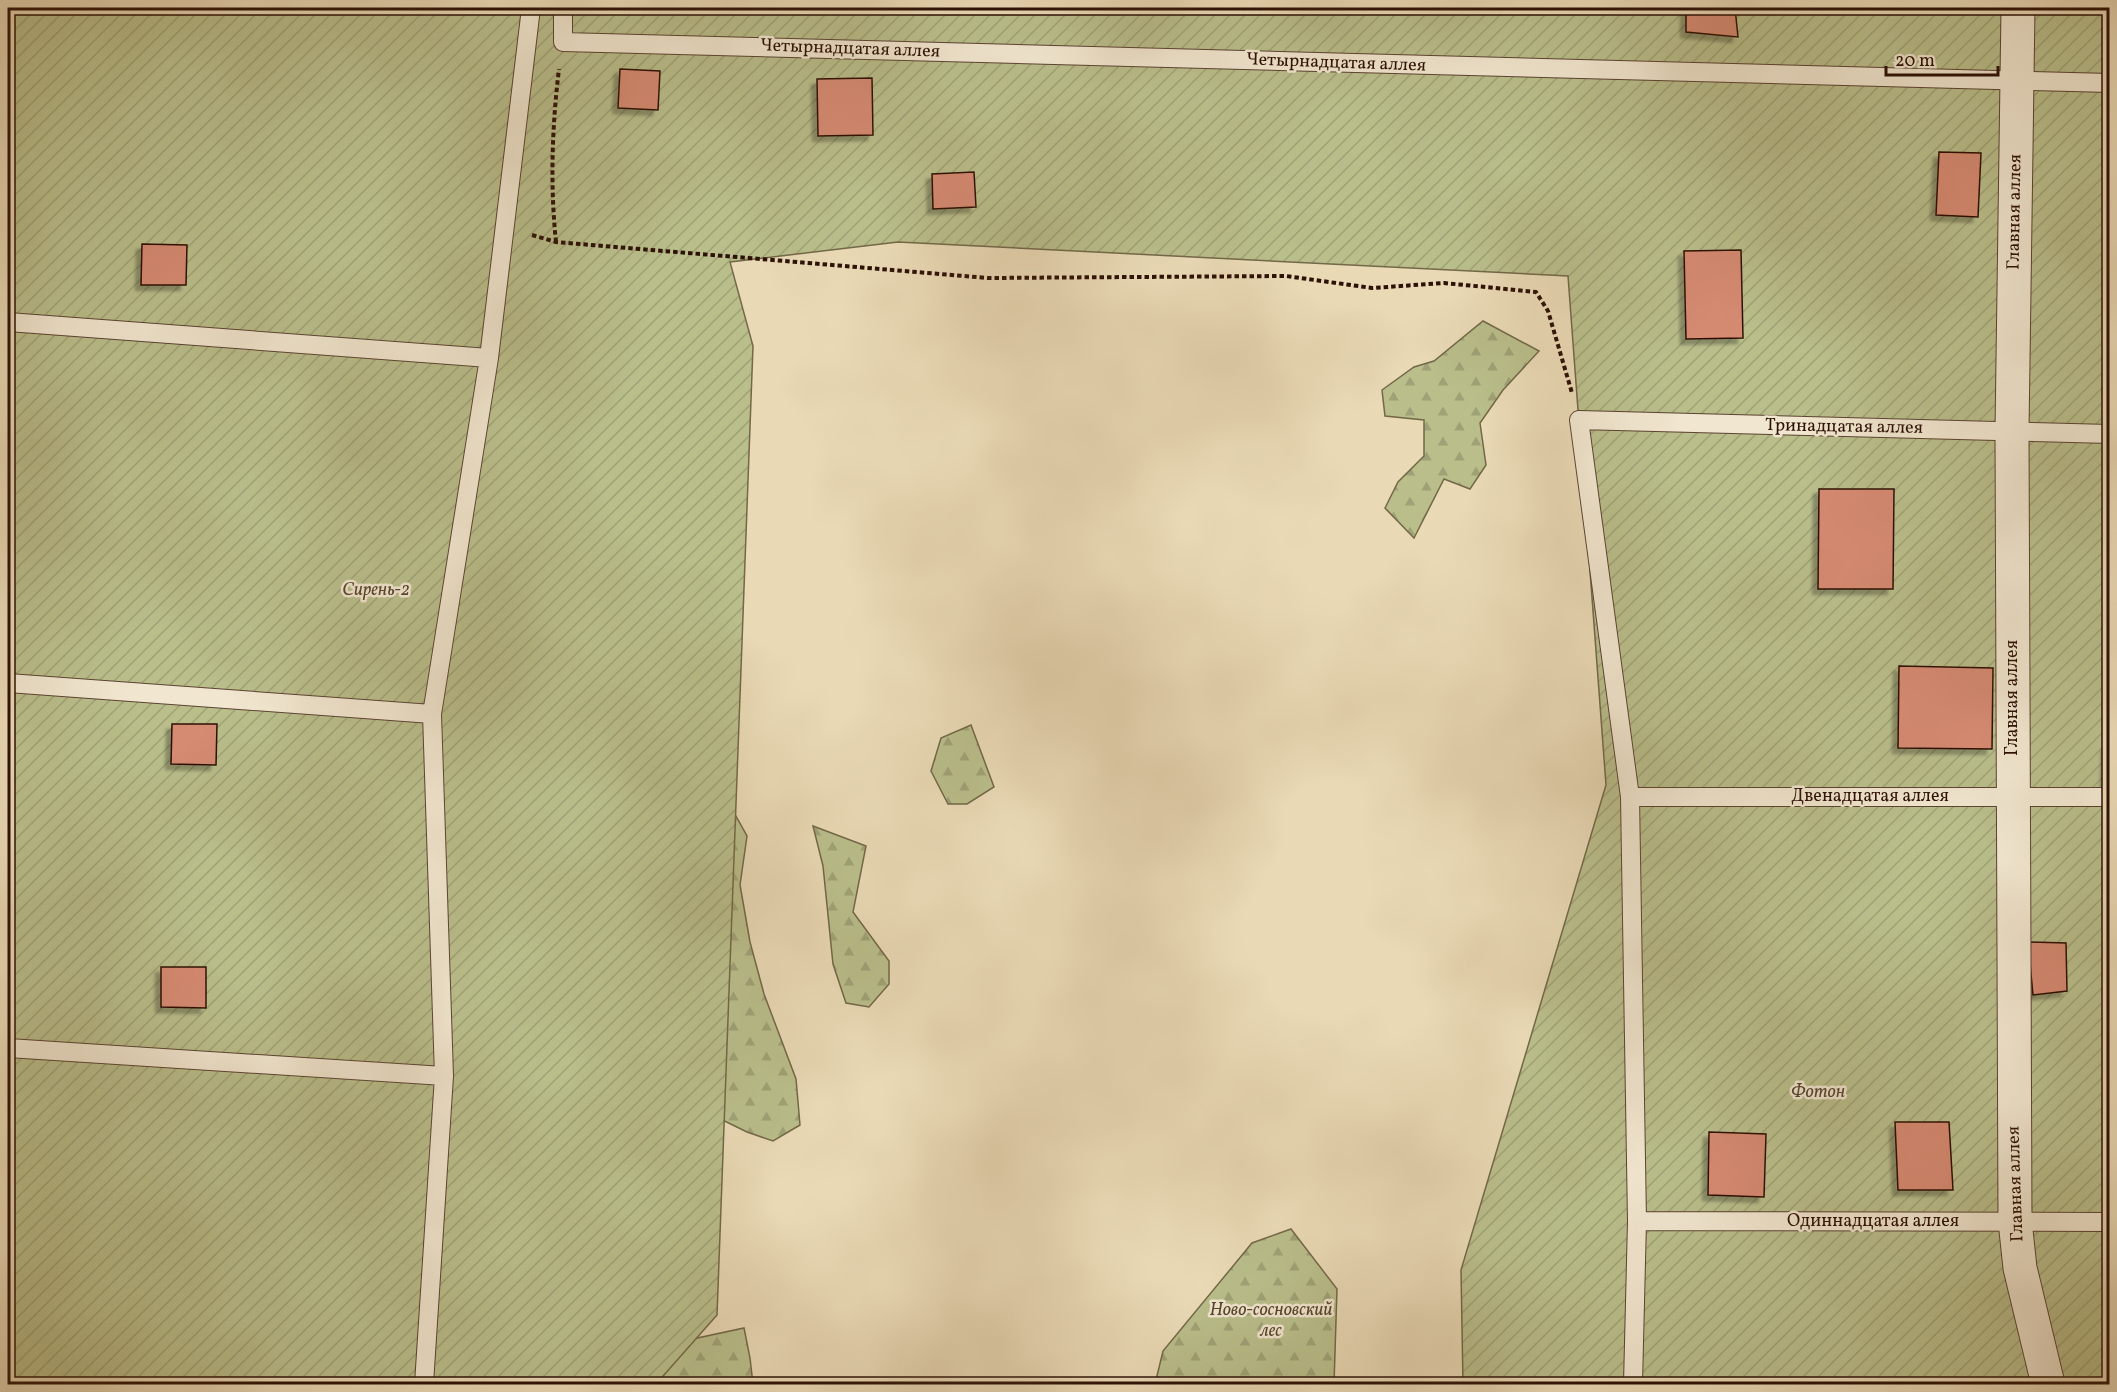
<svg xmlns="http://www.w3.org/2000/svg" width="2117" height="1392" font-family="Vollkorn,serif">
	<style>
		.forest { fill: url(#forest-firs); stroke: #736848; stroke-width: 1.5 }
		.garden { fill: url(#garden-furrows); stroke: #736848; stroke-width: 1.5 }
		.building { fill: #d58a72; stroke: #2d1106; stroke-width: 1.5; filter: url(#shadow) }
		.lines { fill: none; stroke-linecap: round; stroke-linejoin: round }
		.lane-casing { stroke: #5c4332; stroke-width: 20 }
		.street-casing { stroke: #5c4332; stroke-width: 35 }
		.path { stroke: #2d1106; stroke-width: 4; stroke-dasharray: 4.5 3; stroke-linecap: butt }
		.lane { stroke: #f1e6cf; stroke-width: 18 }
		.street { stroke: #f1e6cf; stroke-width: 33 }
		.labels { text-anchor: middle; dominant-baseline: central; stroke-width: 5; stroke-linejoin: round; paint-order: stroke }
		.street-label { font-size: 18px; fill: #2d1106; stroke: #f1e6cf }
		.park-label { font-size: 18px; font-style: italic; fill: #57452e; stroke: #f1e6cf }
	</style>
	<defs>
		<pattern id="forest-firs" width="22" height="20" patternUnits="userSpaceOnUse" patternTransform="scale(1.5)"><rect width="22" height="20" fill="#b9be8b"/><path d="M5 1l3.5 6h-7zM16 11l3.5 6h-7z" fill="#9fa276"/></pattern>
		<pattern id="garden-furrows" width="10" height="10" patternUnits="userSpaceOnUse" patternTransform="scale(1.5)"><rect width="10" height="10" fill="#b9be8b"/><path d="M-1 1l2-2M0 10L10 0M9 11l2-2" fill="none" stroke="#9fa276"/></pattern>
		<filter id="shadow"><feDropShadow dx="-5.5" dy="5.5" stdDeviation="1.5" flood-color="#0004"/></filter>
	</defs>
	<rect width="100%" height="100%" fill="#e9d9b5"/>
	<filter id="stains"><feTurbulence type="fractalNoise" baseFrequency=".00333" numOctaves="4"/><feColorMatrix values="0 0 0 0 .2 0 0 0 0 .09 0 0 0 0 .02 0 0 0 .5 -.17"/></filter>
	<radialGradient id="worn" r=".72"><stop offset=".6" stop-color="#630" stop-opacity="0"/><stop offset="1" stop-color="#630" stop-opacity=".3"/></radialGradient>
	<path class="forest" d="M1483,321l56,30 -36,39 -23,33 6,42 -16,24 -26,-10 -30,59 -29,-30 13,-26 26,-26v-36l-39,-4 -3,-26 32,-23 20,-6z
		M971,725l23,62 -27,17h-19l-17,-33 10,-33z
		M727,800l20,36 -7,49 10,57 14,52 32,85 4,46 -27,16 -26,-9 -49,-24z
		M813,826l53,20 -13,66 36,49v23l-20,23 -23,-4 -13,-39 -10,-98z
		M1291,1229l46,60 -3,95h-179l8,-33 89,-108z
		M744,1328l6,30 3,26h-102l14,-39z"/>
	<path class="garden" d="M8,8h2101v1376h-646l-2,-114 145,-485 -38,-509 -670,-34 -168,20 23,84 -36,969 -61,69h-648z"/>
	<path class="building" d="M1686,8h49l3,29 -52,-5z
		M620,69l40,2 -2,39 -40,-2z
		M872,78l1,57 -55,1 -1,-57z
		M1939,152l42,1 -3,64 -42,-2z
		M974,172l2,35 -43,2 -1,-35z
		M142,244l45,1 -1,40h-45z
		M1741,250l2,88 -57,1 -2,-88z
		M1819,489h75l-1,100h-75z
		M1899,666l94,2 -1,81 -94,-1z
		M172,724h45l-1,41 -45,-1z
		M2107,745h3v43h-4z
		M2028,942l38,1 1,48 -34,4z
		M161,967h45v41l-45,-1z
		M1895,1122h54l4,68h-55z
		M1709,1132l57,2 -2,63 -56,-2z"/>
	<g class="lines">
		<defs>
			<path id="lane" d="M563,8v34l1547,41
				M8,322l481,36
				M8,683l424,31
				M1630,797h480
				M8,1048l436,28
				M1637,1221l473,1
				M424,1384l20,-308 -12,-362 57,-356 42,-350
				M1633,1384l4,-163 -7,-424 -51,-377 531,14"/>
			<path id="street" d="M2018,8l-6,423 3,790 5,47 28,116"/>
		</defs>
		<use href="#lane" class="lane-casing"/>
		<use href="#street" class="street-casing"/>
		<path class="path" d="M532,235l24,7 432,36 298,-2 86,12 72,-5 92,9 12,19 24,82
			M556,242c-6,-56 -4,-116 3,-173"/>
		<use href="#lane" class="lane"/>
		<use href="#street" class="street"/>
	</g>
	<g class="labels">
		<g class="street-label">
			<text transform="translate(850 49) rotate(2)">Четырнадцатая аллея</text>
			<text transform="translate(1336 63) rotate(2)">Четырнадцатая аллея</text>
			<text transform="translate(2015 212) rotate(-89)">Главная аллея</text>
			<text transform="translate(1844 427) rotate(1)">Тринадцатая аллея</text>
			<text transform="translate(2012 698) rotate(-90)">Главная аллея</text>
			<text x="1870" y="796">Двенадцатая аллея</text>
			<text transform="translate(2016 1184) rotate(-92)">Главная аллея</text>
			<text x="1873" y="1221">Одиннадцатая аллея</text>
		</g>
		<g class="park-label">
			<text x="376" y="590">Сирень-2</text>
			<text x="1818" y="1092">Фотон</text>
			<text x="1271" y="1310">Ново-сосновский<tspan x="1271" dy="21">лес</tspan></text>
		</g>
	</g>
	<rect width="2117" height="1392" fill="none" stroke="#e9d9b5" stroke-width="30"/>
	<rect x="9" y="9" width="2099" height="1374" fill="none" stroke="#2d1106" stroke-width="3"/>
	<rect x="15" y="15" width="2087" height="1362" fill="none" stroke="#2d1106" stroke-width="1.5"/>
	<path d="M1886 66v9h112v-9" fill="none" stroke="#2d1106" stroke-width="3"/>
	<text x="1895" y="66" font-size="18" fill="#2d1106" stroke="#f1e6cf" stroke-width="4.5" paint-order="stroke">20 m</text>
	<rect width="100%" height="100%" filter="url(#stains)"/>
	<rect width="100%" height="100%" fill="url(#worn)"/>
</svg>
